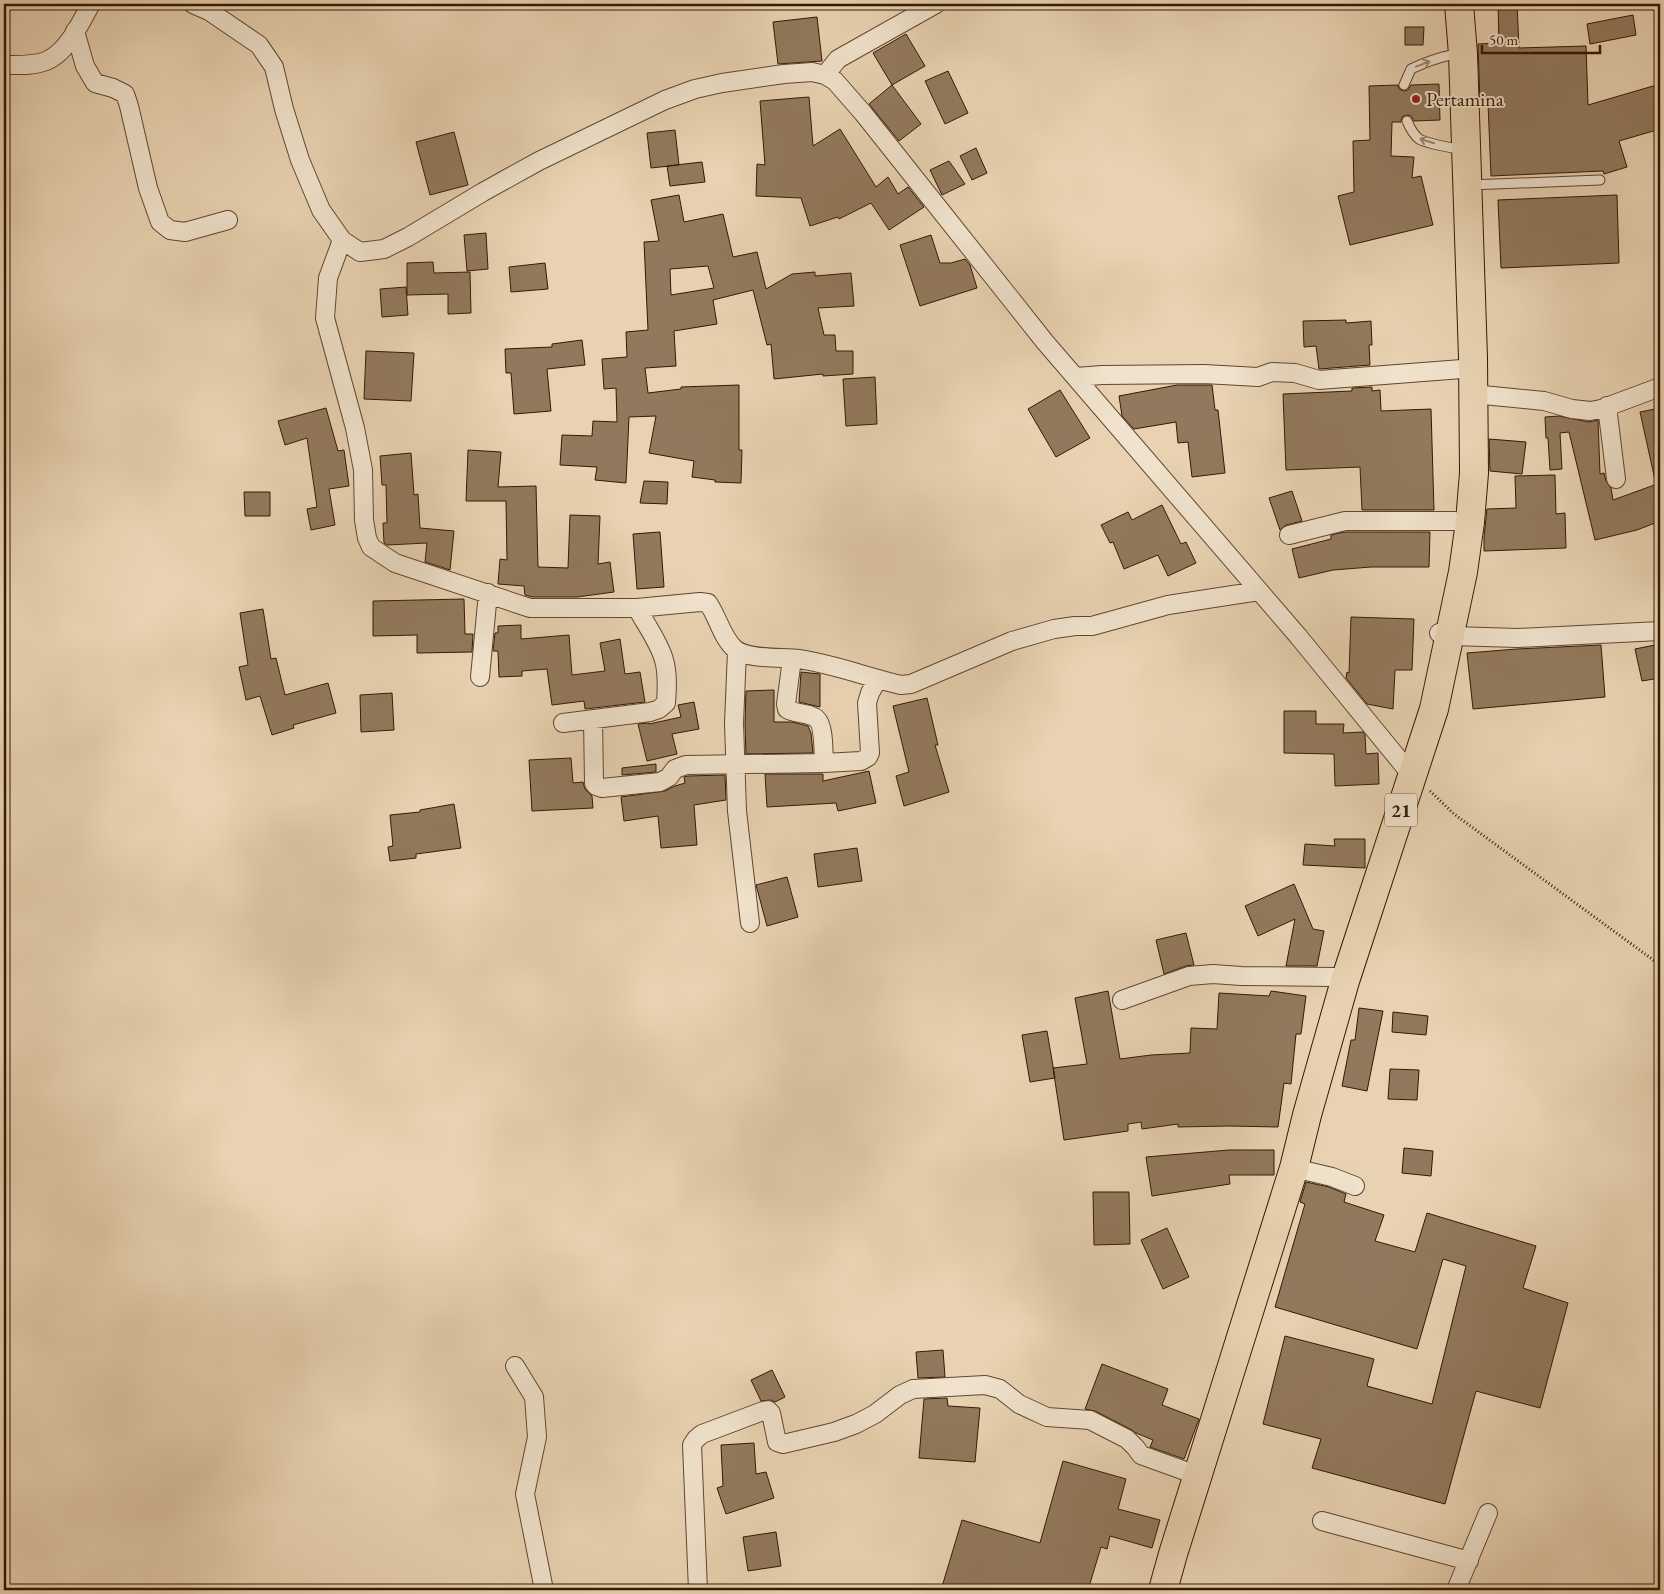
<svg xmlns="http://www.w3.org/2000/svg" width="1664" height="1594" font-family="'EB Garamond',serif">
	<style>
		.building { fill: #92795d; stroke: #351803; fill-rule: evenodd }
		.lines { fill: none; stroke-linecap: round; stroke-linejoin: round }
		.lane-casing { stroke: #62462e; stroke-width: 11 }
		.street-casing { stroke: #62462e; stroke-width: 20 }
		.highway-casing { stroke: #351803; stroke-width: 30 }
		.path { stroke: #351803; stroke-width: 3; stroke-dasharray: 1 2.5; stroke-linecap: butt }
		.lane { stroke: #f0e2cc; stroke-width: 9 }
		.street { stroke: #f0e2cc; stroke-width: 18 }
		.highway { stroke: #e8d2b1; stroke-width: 28 }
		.oneway { stroke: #9c8772 }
		.poi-dot { fill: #8f2418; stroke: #f0e2cc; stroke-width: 2 }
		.labels { text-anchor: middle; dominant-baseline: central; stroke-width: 4; stroke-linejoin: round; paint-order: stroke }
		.shield { fill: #f0e2cc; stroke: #6d553f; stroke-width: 1 }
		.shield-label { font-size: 19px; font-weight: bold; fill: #351803 }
		.poi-label { font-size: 20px; fill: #351803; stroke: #f0e2cc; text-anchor: start }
	</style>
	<rect width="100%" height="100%" fill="#e8d2b1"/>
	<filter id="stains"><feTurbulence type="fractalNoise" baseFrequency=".004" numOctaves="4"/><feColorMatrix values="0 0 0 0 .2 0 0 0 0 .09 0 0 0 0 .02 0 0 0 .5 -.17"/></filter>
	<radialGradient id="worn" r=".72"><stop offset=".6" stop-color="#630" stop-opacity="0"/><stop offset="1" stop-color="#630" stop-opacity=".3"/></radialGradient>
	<path class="building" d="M1498,4h19l2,44 67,-2 2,59 72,-21v45l-41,12 8,26 -23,7 -1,-3 -112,5 -3,-73h-8l-2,-59 21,-1z
		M1633,15l3,20 -46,9 -3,-20z
		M817,17l5,44 -44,3 -5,-42z
		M1405,27h19l-1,18h-18z
		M906,34l19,32 -33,19 -19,-32z
		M948,71l20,42 -23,11 -20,-43z
		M1439,84l1,36 -26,1 -3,-5 -4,-1 -5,2 -1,5h-9l-1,34 23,1 -2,21 9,-2 12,49 -83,20 -12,-49 16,-4 -1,-51 17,-1 -1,-54 29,-1 1,4 5,2 4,-1 3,-5z
		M892,85l29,39 -22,17 -30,-37z
		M809,97l4,49 27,-17 36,58 12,-10 10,17 10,-7 16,20 -35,23 -18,-27 -32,16 -1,-2 -28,9 -9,-28 -45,-2 1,-32 8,1 -5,-64z
		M675,130l4,35 -28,3 -4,-35z
		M454,132l14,53 -38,10 -14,-53z
		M976,148l11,25 -15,7 -12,-24z
		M949,161l16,23 -23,11 -12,-25z
		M702,162l3,20 -35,4 -3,-20z
		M679,195l5,27 39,-8 10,43 24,-5 9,37 26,-15 23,-2v4l36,-3 3,33 -36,2 6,27h11l1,16h17v23l-30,2v-2l-49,5 -3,-35 -4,1 -14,-55 -40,10 4,24 -43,7 2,35 -31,2 3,25 33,-4v-2l58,-2v65h3l-1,33 -26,-1v-2l-23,-3 2,-16 -45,-8 7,-37 -27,1 -3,66 -31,-3 2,-13 -37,-2 2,-30 30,1 1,-15 24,1 -1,-34 -12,1 -2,-30 25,-2 -1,-25 22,-2 -4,-88 15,-1 -8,-41zM708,266l6,22 -43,7 -1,-26z
		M1617,195l2,68 -118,5 -3,-68z
		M486,233l2,36 -21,2 -3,-36z
		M931,235l9,28h11l14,-4 5,6 7,23 -57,18 -20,-61z
		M433,262l1,11 36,-1 1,41 -23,1v-20l-41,1v-32z
		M545,263l3,26 -37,3 -2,-25z
		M406,287l2,28 -26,2 -2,-28z
		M1346,320v3l25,-2 1,24h-3l1,20 -51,4 -3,-23 -12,1 -1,-26z
		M582,340l3,25 -38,4 4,42 -37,3 -3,-41h-5l-1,-24 47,-2v-3z
		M366,351l48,2 -3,48 -47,-2z
		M875,377l2,47 -31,2 -3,-47z
		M1177,385h35l3,25h3l7,63 -33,4 -4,-35 -10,1 -2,-21 -42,7 -12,-13 -3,-20z
		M1372,387v4l8,-1 1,21 50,-2 3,101h-72l-2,-43 -74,3 -3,-76 69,-3v-3z
		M1060,390l30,48 -34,19 -28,-48z
		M326,408l12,43 6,-1 5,36 -20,3 6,36 -24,5 -4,-21 10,-2 -10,-69 -22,7 -7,-24z
		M1660,408v72h-5l-15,-68z
		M1559,416l30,6 9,-2 2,54 4,-1 2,8 5,7 2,12 47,-17v38l-23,9 -42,10 -26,-108 -9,1 2,36 -12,1 -2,-32h-2l-1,-21z
		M1489,439l37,3 -4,32 -32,-3z
		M468,450l33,2 -3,35 38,-1 2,81 30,1 2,-53 30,1 -2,48 12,-2 4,30 -37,5h-45l-7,-2 -1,-9 -26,-2 2,-25 7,1 -1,-59h-40z
		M411,453l3,42 4,-1 2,34 34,3 -4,39 -25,-8 2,-19 -40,2 -3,-2 -1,-20h4l-1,-38h-4l-2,-29z
		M1555,475l1,39 9,-1 1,35 -82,3v-14l3,-28 29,-1 -1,-32z
		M644,481l24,1 -1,22 -27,-1z
		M1292,491l10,30 -16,4 -6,5 -11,-32z
		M244,492h26v24h-25z
		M1162,505l19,39 5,-2 10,21 -28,13 -10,-21 -34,14 -11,-27 -3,1 -9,-18 27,-13 4,8z
		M660,532l4,55 -27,2 -4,-55z
		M1344,532h86l-1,35h-58l-38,3 -34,8 -7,-29 39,-10v-4z
		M464,599l1,35h8l-1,18 -55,1v-18l-44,1v-35z
		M263,609l8,50 5,-1 9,37 43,-12 8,30 -43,12 1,3 -22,7 -12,-39 -14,4 -7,-33 9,-2 -8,-52z
		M1351,617l63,2 -2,51h-17l-2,39 -26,-5 -21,-26 1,-6 2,1z
		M521,625v14l48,-4 3,40 33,-4 -5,-28 20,-4 5,35 15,-2 5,30 -60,7 -1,-8 -32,4 -5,-36 -25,2v5l-23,1 -1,-26h-5l2,-18h3v-7z
		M1660,644v34l-18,3 -7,-32z
		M1601,645l4,52 -132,12 -6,-56 50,-4z
		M801,672l19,2v33l-21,-5z
		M774,690v32h18l16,4 3,7 2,20 -67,1 -1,-31 1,-32z
		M392,693l2,37 -33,2 -1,-37z
		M927,698l11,47h-3l14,47 -45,14 -8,-30 13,-4 -16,-66z
		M694,702l5,27 -27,5 5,20 -30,7 -9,-37 11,-1v1l32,-7 -3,-12z
		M1284,711h32v13h28l-1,9 20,-1 2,3 1,19 12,-1 1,31 -44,2 -1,-32 -50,-1z
		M571,758l2,25 10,-1 2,7 7,7 1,12 -61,3 -3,-51z
		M656,764v8l-34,3v-7z
		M869,771l7,32 -38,8 -2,-8 -69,4 -2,-33h58v7z
		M725,775l1,25 -32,5 3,40 -36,3 -3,-32 -34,5 -3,-24 44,-6 10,-5 10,-3 -1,-6 4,-1z
		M454,804l7,44 -45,6v4l-26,3 -2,-14 5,-1 -3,-31 30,-3v-2z
		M1334,839h31v29l-62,-3 2,-21 30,2z
		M857,848l5,33 -44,6 -4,-33z
		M787,877l11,40 -31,9 -11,-41z
		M1294,884l19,45 11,2 -7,35h-31l9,-47 -37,17 -13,-30z
		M1186,933l8,32 -8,1 -22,8 -8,-34z
		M1108,991l12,68 31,-4 39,-2 1,-25 26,1 2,-36 50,3 2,-5 35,5 -5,38h-5l-5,50 -7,-1 -6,44 -49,-1 -51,1v-3l-36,5 -1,-7 -13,2v7l-64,9 -11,-72 34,-4 -12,-66z
		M1359,1008l24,3 -16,80 -25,-5 9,-46h4z
		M1393,1012l35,4 -2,19 -34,-3z
		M1047,1031l8,47 -25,4 -8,-47z
		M1390,1069l29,1 -2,30 -29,-1z
		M1404,1148l29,3 -2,25 -29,-3z
		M1229,1150h45v25h-45l1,9 -78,12 -6,-39z
		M1306,1182l23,5 17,7 -2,8 40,13 -9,26 40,11 12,-39 109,33 -13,42 45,15 -28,105 -64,-17 -31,113 -133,-36 9,-29 -58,-15 22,-88 89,23 -7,27 65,18 34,-138 -23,-7 -26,90 -142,-42 30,-103 -5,-2z
		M1093,1192h36l1,52 -36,1z
		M1167,1228l22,49 -26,12 -22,-49z
		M943,1350l2,27 -27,1 -2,-26z
		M1102,1364l66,25 -6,16 37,14 -15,40 -34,-12 3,-7 -17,-7 -4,-3 -37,-19 -10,-2z
		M772,1370l13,27 -10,5 -4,-2 -10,1 -10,-21z
		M947,1398l1,8 32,2 -5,54 -56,-4 5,-59z
		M754,1443l2,31 10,-2 8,26 -48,16 -9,-26 6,-2 -2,-41z
		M1063,1461l63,18 -8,30 42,11 -8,28 -42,-12 -3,13 -6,-2 -13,43h-147l21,-70 78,23z
		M776,1532l5,34 -33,5 -5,-34z"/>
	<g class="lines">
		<defs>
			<path id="lane" d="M1404,85l7,-16c15,-7 32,-14 49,-15
				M1407,121c3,7 6,13 12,18 7,4 35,10 44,10
				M1470,185l130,-5"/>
			<path id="street" d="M193,4l16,7 50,34 15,22 10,42 16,51 21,50 21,30 18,12 24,-3 24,-12 75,-45 56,-31 126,-61 30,-11 27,-6 62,-9 28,-2 13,3 10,6 28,32 182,229 253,294 107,131 8,8
				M75,31l10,35 10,17 18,5 12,6 4,12 19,82 12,34 10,8 15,2 43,-12
				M4,65c14,0 29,1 42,-4 22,-9 34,-38 45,-57
				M825,75l13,-16 98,-55
				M342,240l-14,38 -3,40 30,110 8,42 1,50 3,18 4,9 24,16 135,45h107l63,-6 8,1c10,14 14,35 27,46 13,11 48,8 64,10 34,5 68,18 102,26l10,-1 101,-43 42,-12 21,-3h17l76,-21 91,-14
				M1076,377l26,-2 102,-1 54,3 14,-5 23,1 24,7 143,-11
				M1473,394l71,7 28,8 18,2 11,-2 59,-22
				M1607,406l9,73
				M1289,535l56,-14h110
				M1439,633l12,3 67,2 142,-7
				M737,651l-3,72 3,88 13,112
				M792,659l-6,45 1,5c8,5 18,3 27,8 11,5 9,35 10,46l37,-2 7,-4 2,-4 -3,-50 3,-10 8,-14
				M480,677l8,-84
				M593,719l1,64 2,3 6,2 58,-6 9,-5 6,-8 11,-4 138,-2
				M563,723l87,-11 9,-3 7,-6c1,-14 2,-29 -2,-43 -5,-18 -18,-35 -27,-52
				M1122,1000l67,-24 24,-2 28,2 94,1
				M1294,1168l38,9 23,9
				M515,1366l19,31 3,40 -12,57 19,96
				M1322,1521l147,40
				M698,1590l-6,-145 4,-6 6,-5 61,-23 5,-1 3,3 6,29 6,2 51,-12 22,-8 19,-10 25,-19 13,-6 72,-4 15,4 19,15 28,13 43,3 37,19 9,9 5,7 47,17
				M1456,1590l32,-77"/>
			<path id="highway" d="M1163,1590l10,-36 121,-386 13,-53 38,-134 89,-272 29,-137 7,-50 4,-49 -1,-115 -10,-304 -4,-50"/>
		</defs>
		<use href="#lane" class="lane-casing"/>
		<use href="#street" class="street-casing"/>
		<use href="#highway" class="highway-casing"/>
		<path class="path" d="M1430,791l24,23 206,151"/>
		<use href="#lane" class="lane"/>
		<use href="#street" class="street"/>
		<use href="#highway" class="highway"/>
	</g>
	<defs><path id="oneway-shaft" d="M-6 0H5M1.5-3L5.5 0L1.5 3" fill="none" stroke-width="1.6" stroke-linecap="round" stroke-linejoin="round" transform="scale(1.25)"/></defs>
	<g class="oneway">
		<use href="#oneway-shaft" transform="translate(1423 64) rotate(-21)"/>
		<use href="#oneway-shaft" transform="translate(1427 141) rotate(-163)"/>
	</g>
	<circle class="poi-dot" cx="1416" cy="99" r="5"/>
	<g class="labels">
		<rect class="shield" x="1385" y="793.5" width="32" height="33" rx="4"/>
		<g class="shield-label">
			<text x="1401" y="810">21</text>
		</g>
		<g class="poi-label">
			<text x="1426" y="99">Pertamina</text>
		</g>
	</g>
	<rect width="1664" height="1594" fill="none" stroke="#e8d2b1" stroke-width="20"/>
	<rect x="5" y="5" width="1654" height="1584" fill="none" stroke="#351803" stroke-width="2.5"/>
	<rect x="10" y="10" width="1644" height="1574" fill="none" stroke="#351803"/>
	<path d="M1482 45v8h118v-8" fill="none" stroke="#351803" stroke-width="2.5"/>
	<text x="1489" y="45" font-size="15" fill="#351803" stroke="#f0e2cc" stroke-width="4" paint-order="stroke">50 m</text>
	<rect width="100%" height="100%" filter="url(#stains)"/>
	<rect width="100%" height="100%" fill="url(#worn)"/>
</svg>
